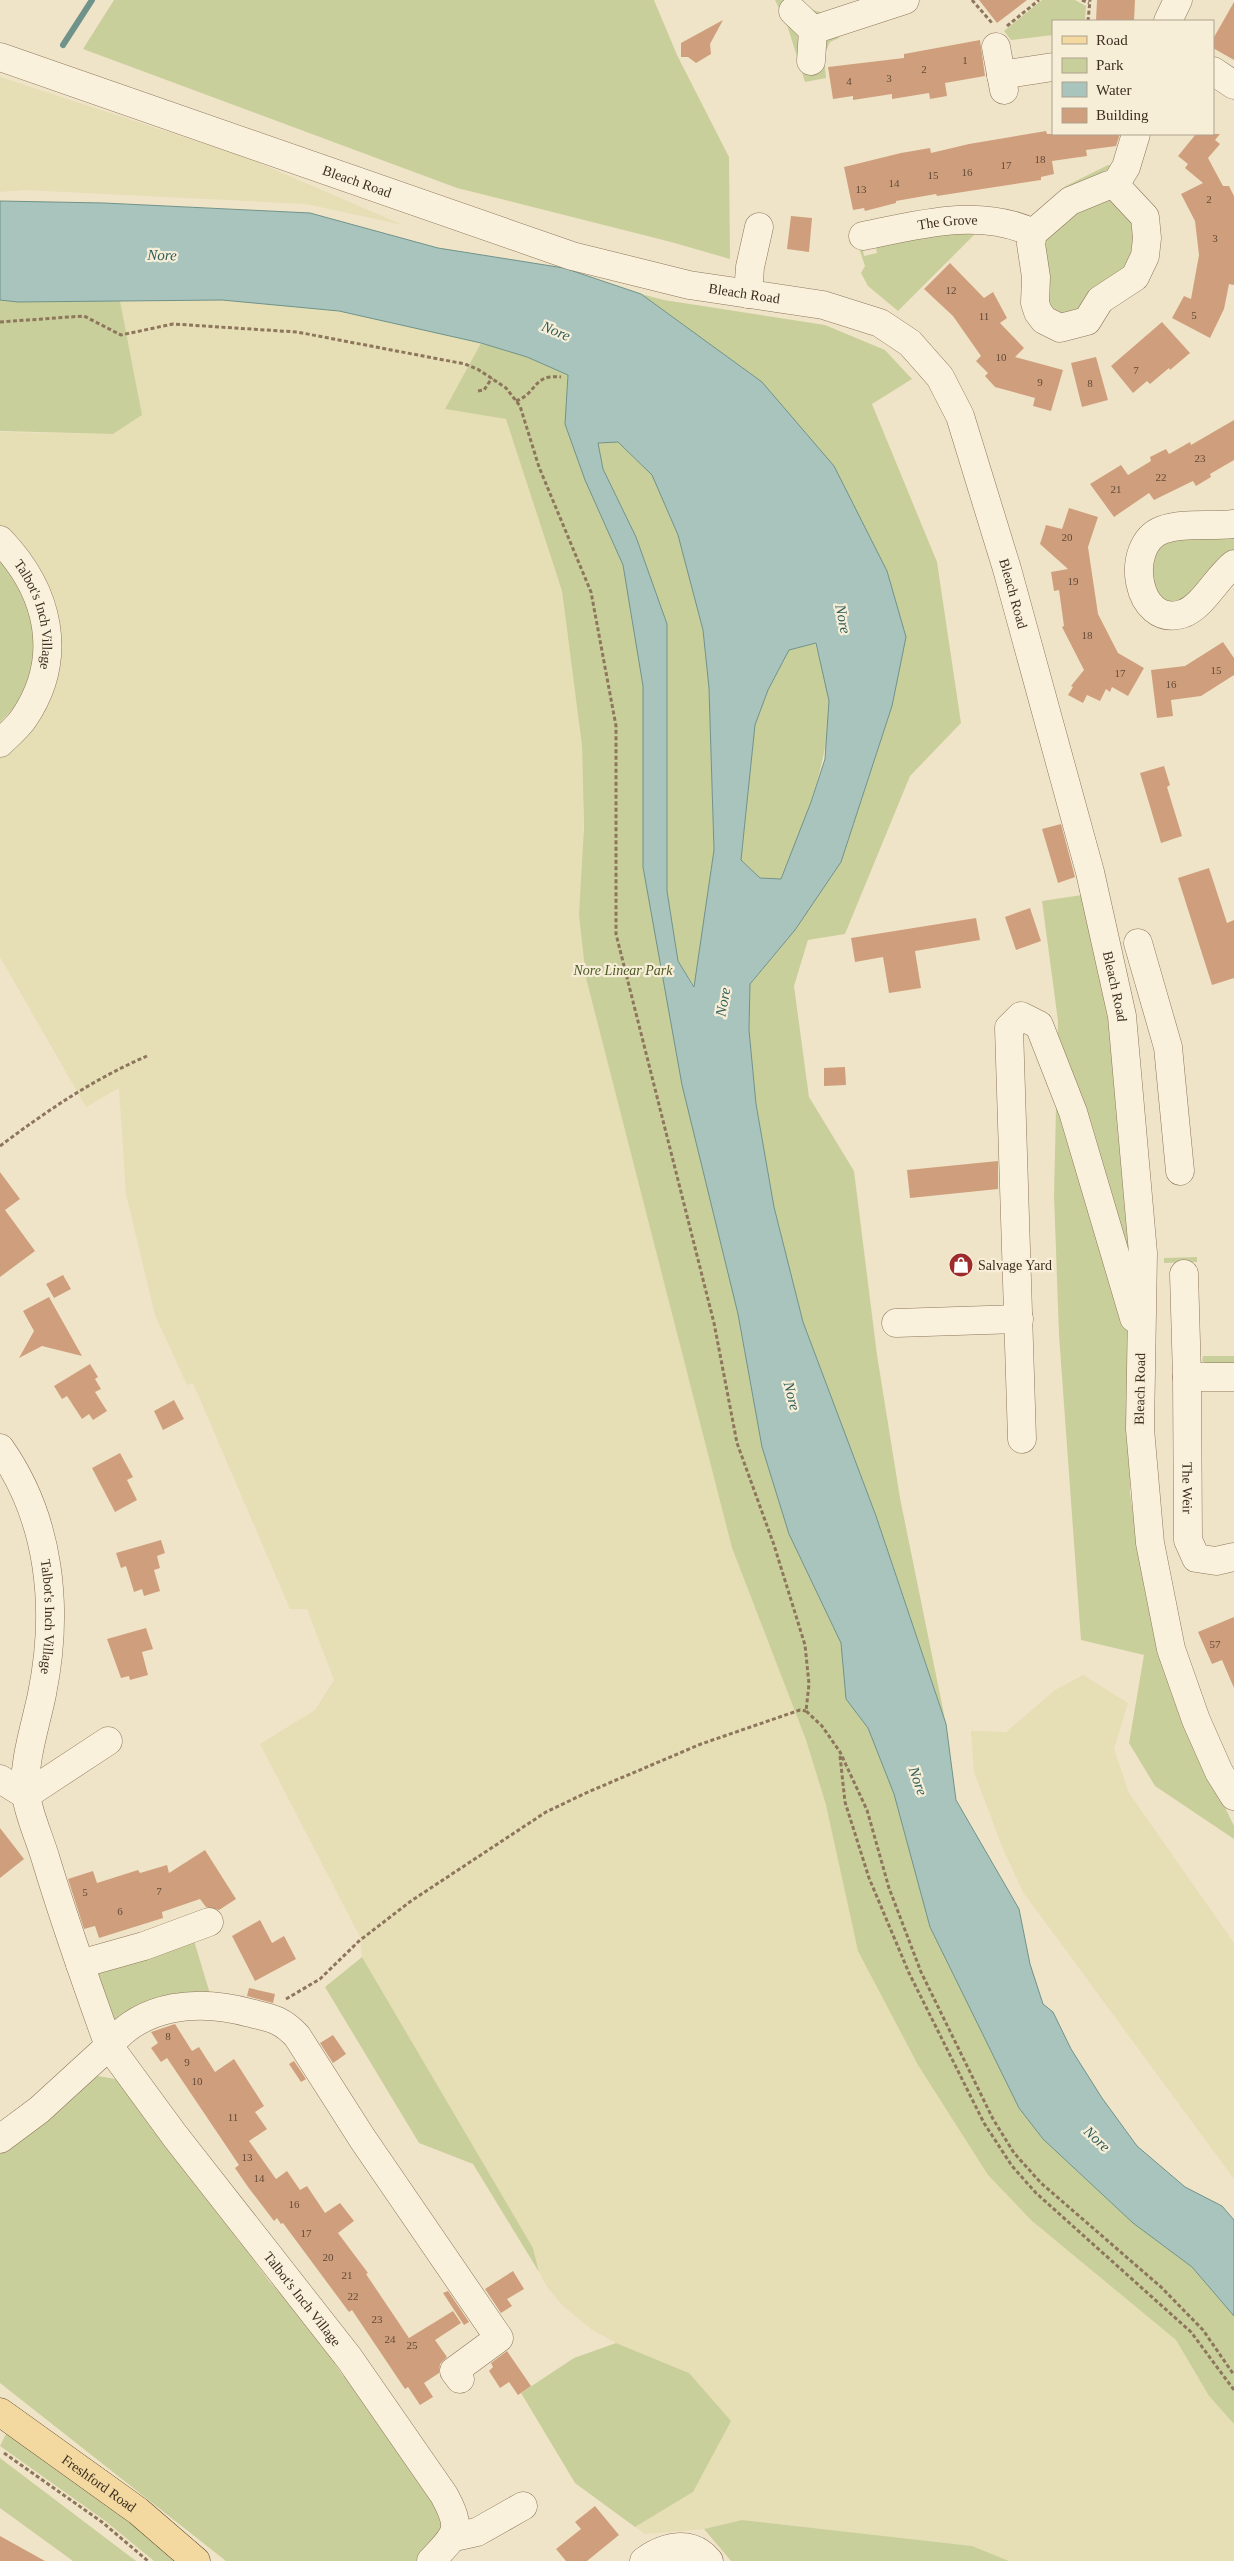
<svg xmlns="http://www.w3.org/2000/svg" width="1234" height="2561" font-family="Georgia,serif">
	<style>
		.farmland { fill: #e6deb5 }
		.green { fill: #c9cf9b }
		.water { fill: #a9c4bc; stroke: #6f938a; fill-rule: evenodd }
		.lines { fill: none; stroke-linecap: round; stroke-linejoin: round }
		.stream { stroke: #6f938a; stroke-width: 6 }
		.building { fill: #cf9f7d }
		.minor-casing { stroke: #8d765c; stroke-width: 29 }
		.major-casing { stroke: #5b4430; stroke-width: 29 }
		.path { stroke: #8d765c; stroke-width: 3; stroke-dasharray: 4 2.5; stroke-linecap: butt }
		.minor { stroke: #faf1dc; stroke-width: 28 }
		.major { stroke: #f3d9a0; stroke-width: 28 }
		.labels { text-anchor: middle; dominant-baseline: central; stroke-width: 4.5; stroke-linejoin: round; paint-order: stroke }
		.number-label { font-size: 11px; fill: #624a37 }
		.street-label { font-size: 14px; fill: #3d2e20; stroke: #f7eed8 }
		.park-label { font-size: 14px; font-style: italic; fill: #4d5a26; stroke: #f7eed8 }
		.poi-label { font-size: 14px; fill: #3d2e20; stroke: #f7eed8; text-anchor: start }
		.water-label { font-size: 15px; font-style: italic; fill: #2f5d5a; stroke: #f7eed8 }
	</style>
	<rect width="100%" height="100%" fill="#f0e4c8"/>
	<path class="farmland" d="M0,77l245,80 158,68 -97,-21 -281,-14 -25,2z
		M222,300l117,11 142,32 -36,66 61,9 56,173 20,155 4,232 146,570 74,192 20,65 206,416 144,119 33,56 25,28v137h-225l-38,-15 -229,-26 -38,9 -59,5 -10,-7 58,-35 -4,-119 -73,-30 -25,-14 -28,-23 -16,-19 -8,-15 -6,-24 -171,-291 -2,-20 -100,-193 55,-34 19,-30 -27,-71h-17l-97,-226 -6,2 -32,-70 -29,-121 -7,-106 -33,19 -86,-150v-208l30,-31 -30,-187v-99l113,2 29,-19 -22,-114z
		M1083,1675l45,28 -14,46 15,44 105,150v236l-211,-287 -20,-43 -29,-77 -3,-41 35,1 49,-42z"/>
	<path class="green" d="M114,0h540l23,55 52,102 1,102 -59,-17 -214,-54 -374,-139z
		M775,0h27l8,9 13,4 -1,34 5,-7 11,-5 1,3 -9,4 -6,13 2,23 -21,4 -17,-54z
		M1042,0h33l11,6 -1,15h-32v14l-42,5 -7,-9z
		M1108,165l7,1 -47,23 -4,-2z
		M1106,196l13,6 16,19 -2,37 -53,55 -21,2 -13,-12 -3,-64 27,-26z
		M977,228l-3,7 -76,76 -30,-25 -7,-13 4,-7 -7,-21 4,-1 2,12 13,-3 -2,-11z
		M641,294l23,6 161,25 60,25 27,29 -40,25 65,158 24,161 -51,53 -65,158 -37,6 -14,46 15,111 45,74 23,184 23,143 46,226 -70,-208 -73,-194 -29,-115 -18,-103 -7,-74 1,-46 45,-54 46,-68 51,-156 -130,-324z
		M0,300l120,1 22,114 -29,19 -113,-3z
		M481,343l46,14 41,18 -3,49 20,56 38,85 20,121v181l95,447 24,133 27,87 52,109 5,55 22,30 26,66 36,133 89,181 24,31 90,84 59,44 42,49v108l-25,-28 -33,-56 -144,-119 -44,-46 -70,-110 -60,-114 -32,-146 -20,-65 -74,-192 -146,-570 -7,-63 5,-87 -2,-82 -20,-155 -56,-172 -61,-10z
		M618,442l34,33 26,60 25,95 6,58 5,162 -19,137 -17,-26 -11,-70v-267l-31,-87 -33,-68 -5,-26z
		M1234,532v21l-45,45 -19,7 -20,-16 6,-47z
		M0,548l16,18 25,77 -17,55 -24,24z
		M815,643c5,18 14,41 14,60 0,63 -25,118 -48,176l-21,-1 -19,-18 14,-135 13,-35 21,-40z
		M1082,895l34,149 17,206 -3,243 17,109 20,74 41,96 26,54v13l-79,-53 -26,-43 15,-88 -63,-15 -22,-305 -5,-140 4,-174 -16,-120z
		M1197,1257v5l-33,1v-5z
		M1203,1356h31v9h-24l-8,-4z
		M192,1934l19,63 -95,31 -26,-59z
		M362,1957l171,291 6,24 -66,-108 -54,-21 -94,-156z
		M98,2076l17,3 1,-3 40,49 84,118h7l5,6 1,10 16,22 69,75 -3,8 8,12h9l95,143 -13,25 -18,17h-190l-226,-178v-236l90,-68z
		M616,2343l73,30 42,48 -38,71 -58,35 -60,-44 -54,-90 53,-35z
		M8,2430l173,131h-27l-50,-41 -104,-74z
		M0,2458l136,103h-63l-73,-53z
		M742,2520l230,26 37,15h-278l-27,-32z"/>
	<path class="water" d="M0,201l104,2 206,10 128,35 126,20 77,26 121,88 72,84 53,105 19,66 -14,69 -51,156 -46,68 -45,54 -1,46 7,74 18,103 29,115 73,194 70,208 10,76 63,109 11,55 13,40 10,8 18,37 31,49 35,48 48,41 37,19 12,14v96l-42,-49 -59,-44 -90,-84 -24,-31 -89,-181 -36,-133 -26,-66 -22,-29 -5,-56 -52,-109 -27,-87 -24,-133 -56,-229 -39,-218v-181l-20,-121 -38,-85 -20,-56 3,-49 -41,-18 -46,-14 -142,-32 -117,-11 -204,2 -18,-2zM618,442l34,33 26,60 25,95 6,58 5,162 -20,137 -16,-26 -11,-70v-267l-31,-87 -33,-68 -5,-26zM816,643l13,58 -4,58 -14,43 -30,77 -21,-1 -19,-18 14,-135 13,-35 21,-40z"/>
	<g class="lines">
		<path class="stream" d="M63,45l29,-45"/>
	</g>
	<path class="building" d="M979,0h48l-30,23z
		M1097,0h38l-1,21h-38z
		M1234,2v58l-21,-12v-9z
		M723,20l-13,24 1,10 -15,9 -8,-6h-7v-14z
		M980,40l5,36 -40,7 2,13 -17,3 -1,-6 -37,6v-5l-39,6v-4l-20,3 -5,-32 76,-9v-4z
		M1046,131l1,3h73l-4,12 -30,4 1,6 -35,5 2,13 -13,3v3l-104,16 -1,-2 -40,7v2l-31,8 -1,-3 -11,2 -9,-43 57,-14 29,-5 1,5 38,-9z
		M1196,134h24l-5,6 5,4 -12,14 15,28h6l5,10v89l-5,-1 -5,25 -14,29 -38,-20 12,-22 7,3 8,-44 -4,-34 -14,-27 22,-11 -18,-15 3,-4 -10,-8z
		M791,216l21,2 -3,34 -22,-3z
		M950,263l34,35 9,-6 14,26 -7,5 24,25 -9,9 48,13 -12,41 -18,-5 2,-8 -40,-11 -10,-11 3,-3 -12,-12 5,-5 -28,-40 -29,-27z
		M1162,322l28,31 -20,17 -1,-2 -19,16 -3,-3 -14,12 -22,-27z
		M1096,357l12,43 -26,7 -11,-44z
		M1234,420v40l-24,14 1,3 -15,9 -3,-5 -39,19 -5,-7 -35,24 -24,-33 31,-19 7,10 23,-14 -1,-4 16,-8 3,5 21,-12 1,3z
		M1069,508l29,9 -10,30 10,67 20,39 26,15 -16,28 -16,-9 -2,5 -4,-3 -6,12 -13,-6 -4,8 -15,-8 5,-8 -2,-1 13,-16 -22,-43 2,-1 -5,-36 -5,1 -3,-19 17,-3 -28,-25 6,-19 16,4z
		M1223,642l11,16v17l-33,21 -30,4 2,16 -16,2 -6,-48 34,-4z
		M1164,766l6,19 -3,2 15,49 -21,7 -21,-70z
		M1061,824l14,53 -17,6 -16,-54z
		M1209,868l18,55 7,-3v58l-22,7 -34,-107z
		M1030,908l11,33 -25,9 -11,-33z
		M976,918l4,22 -65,11 6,37 -32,5 -6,-36 -28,5 -4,-24z
		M845,1067l1,18 -22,1v-18z
		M998,1161v28l-88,9 -3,-28z
		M0,1172l20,27 -15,11 30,41 -35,26z
		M63,1275l8,14 -17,9 -8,-14z
		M49,1297l33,59 -40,-10 -23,12 15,-27 -11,-20z
		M90,1364l8,13 -3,2 6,10 -6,3 12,19 -14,9 -4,-6 -7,5 -15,-23 -5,3 -8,-13z
		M174,1400l10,19 -21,11 -9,-19z
		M120,1453l13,24 -6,3 10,20 -22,12 -23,-44z
		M161,1540l4,13 -8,3 3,12 -6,2 6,21 -16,5 -2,-7 -8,3 -8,-26 -5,2 -5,-15z
		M1234,1617v71l-12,-28 -10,4 -14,-32z
		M146,1628l7,21 -11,3 6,23 -18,5 -1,-4 -8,2 -14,-39z
		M0,1828l24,31 -24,19z
		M205,1850l31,49 -17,11 -13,-3 -6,-8 -38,13 1,6 -64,20 -4,-12 -11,3 -16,-50 25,-8 4,12 41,-13 2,3 27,-8 2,8z
		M260,1920l12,23 12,-7 12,23 -41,22 -23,-45z
		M249,1988l26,6 -2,9 -26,-7z
		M175,2024l17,27 7,-4 16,25 19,-13 30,47 -9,6 12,17 -18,12 27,38 11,-8 13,19 7,-4 18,27 15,-10 14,18 -16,12 30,40 -2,1 43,64 44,-27 8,12 -26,17 12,17 -7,7 -1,9 -15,10 9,14 -13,8 -12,-18 -3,2 -53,-79 -3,2 -66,-89 -2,1 -4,-6 -3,3 -26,-34 -13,-19 4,-3 -72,-107 -6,4 -10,-14 7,-5 -7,-11z
		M333,2035l13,19 -13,9 -13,-20z
		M294,2061l12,18 -5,3 -12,-18z
		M513,2271l11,18 -17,10 5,7 -11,7 -16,-24z
		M448,2291l21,31 -5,3 -21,-32z
		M507,2351l24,35 -13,9 -9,-13 -9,6 -11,-17 4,-4 -2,-4z
		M595,2506l24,29 -32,26h-21l-10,-12 25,-20 -6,-7z
		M0,2536l45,25h-45z"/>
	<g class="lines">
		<defs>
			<g id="minor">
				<path d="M793,11l20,19 -2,31"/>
				<path d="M1168,21l10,-21"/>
				<path d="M813,30l92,-30"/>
				<path d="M996,47l8,43"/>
				<path id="s1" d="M0,57l572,199 117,29 134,20 57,18 30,20 30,34 20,39 47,153 83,303 32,144 21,237 -3,176 10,114 21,106 25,71 23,52 15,24"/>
				<path d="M1213,71l21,14"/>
				<path d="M1001,75l52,-8"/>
				<path d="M1109,185h6l30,32 2,21 -2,18 -10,21 -35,23 -13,21 -27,7 -16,-8 -6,-8 -3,-9 1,-26 -5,-33 2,-11 37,-32z"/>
				<path d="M1115,185l11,-18 10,-33"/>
				<path id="s2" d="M863,236c54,-11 117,-29 170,-3"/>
				<path d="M748,294l2,-27 9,-40"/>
				<path d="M1234,524c-23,3 -51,-2 -72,6 -39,15 -26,98 20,84 20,-6 35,-37 52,-50"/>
				<path id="s3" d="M0,540c49,51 65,117 24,178 -6,9 -16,17 -24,25"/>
				<path d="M1138,943l30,104 12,124"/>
				<path id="s4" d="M1184,1274l3,103 1,163 8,18 20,3 18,-4"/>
				<path d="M896,1323l123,-4"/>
				<path d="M1187,1377h47"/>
				<path d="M1022,1439l-13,-411 12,-12 18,9 34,87 61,206"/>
				<path id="s5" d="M0,1448c51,72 59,162 42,246 -6,30 -20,71 -16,101 3,21 14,44 20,65 19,63 41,125 63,186"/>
				<path d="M0,1779l26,16 82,-54"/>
				<path d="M80,1964l64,-18 65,-24"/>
				<path d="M109,2046c34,-43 91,-47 141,-33 21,5 31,6 47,23l65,102 137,200 -45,33 6,8"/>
				<path id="s6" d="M0,2139l39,-29 70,-64 66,90 174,222 95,137c19,35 13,39 -13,66"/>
				<path d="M454,2537l23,-5 46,-26"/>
				<path d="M644,2561c20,-15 47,-22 65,0"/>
			</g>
			<g id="major">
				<path id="s7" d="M0,2412l138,99 58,50"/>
			</g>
		</defs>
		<use href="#minor" class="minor-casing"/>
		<use href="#major" class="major-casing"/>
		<path class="path" d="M972,0l20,23
			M1082,0l7,3
			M1088,21l2,-21
			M1007,26l32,-26
			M0,322l84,-6 37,19 52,-11 124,8 168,32 14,6 27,18 14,18 19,61 52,125 25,134v208l98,389 23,120 37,102 31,100 4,39 -3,27 16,15 18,26 27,58 22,78 32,84 72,147 21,34 27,30 120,104 42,43 31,45
			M478,391l6,-1 8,-12
			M516,401c22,-8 16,-27 45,-24
			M0,1146c48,-36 92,-66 147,-90
			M840,1756l5,46 24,76 40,95 75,150 28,43 24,27 155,139 43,58
			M286,1999l34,-20 39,-38 52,-40 135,-89 42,-20 113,-48 99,-34 6,1
			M4,2453l98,69 46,39"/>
		<use href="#minor" class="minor"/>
		<use href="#major" class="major"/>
	</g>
	<defs>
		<symbol id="shop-disc" viewBox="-11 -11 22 22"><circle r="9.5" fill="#9e2a2b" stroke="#f7eed8"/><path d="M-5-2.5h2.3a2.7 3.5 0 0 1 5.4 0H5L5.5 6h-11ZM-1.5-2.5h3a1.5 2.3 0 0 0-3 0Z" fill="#fff"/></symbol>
	</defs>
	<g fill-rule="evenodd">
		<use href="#shop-disc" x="947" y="1251" width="28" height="28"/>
	</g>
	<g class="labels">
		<g class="number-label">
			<text x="965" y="60">1</text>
			<text x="924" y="69">2</text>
			<text x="889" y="78">3</text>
			<text x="849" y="81">4</text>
			<text x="1040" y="159">18</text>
			<text x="1006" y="165">17</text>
			<text x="967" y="172">16</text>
			<text x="933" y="175">15</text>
			<text x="894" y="183">14</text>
			<text x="861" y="189">13</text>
			<text x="1209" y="199">2</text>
			<text x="1215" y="238">3</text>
			<text x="951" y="290">12</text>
			<text x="1194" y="315">5</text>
			<text x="984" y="316">11</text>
			<text x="1001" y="357">10</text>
			<text x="1136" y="370">7</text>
			<text x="1040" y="382">9</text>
			<text x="1090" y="383">8</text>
			<text x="1200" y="458">23</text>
			<text x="1161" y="477">22</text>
			<text x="1116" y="489">21</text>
			<text x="1067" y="537">20</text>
			<text x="1073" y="581">19</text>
			<text x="1087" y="635">18</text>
			<text x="1216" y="670">15</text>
			<text x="1120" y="673">17</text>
			<text x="1171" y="684">16</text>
			<text x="1215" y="1644">57</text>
			<text x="159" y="1891">7</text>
			<text x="85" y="1892">5</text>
			<text x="120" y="1911">6</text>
			<text x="168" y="2036">8</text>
			<text x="187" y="2062">9</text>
			<text x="197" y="2081">10</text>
			<text x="233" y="2117">11</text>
			<text x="247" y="2157">13</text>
			<text x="259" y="2178">14</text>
			<text x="294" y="2204">16</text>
			<text x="306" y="2233">17</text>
			<text x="328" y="2257">20</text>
			<text x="347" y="2275">21</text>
			<text x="353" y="2296">22</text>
			<text x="377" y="2319">23</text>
			<text x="390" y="2339">24</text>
			<text x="412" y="2345">25</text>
		</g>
		<g class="street-label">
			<text stroke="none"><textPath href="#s1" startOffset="378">Bleach Road</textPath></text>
			<text stroke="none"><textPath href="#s2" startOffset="86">The Grove</textPath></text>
			<text stroke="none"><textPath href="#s1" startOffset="782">Bleach Road</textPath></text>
			<text stroke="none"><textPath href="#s1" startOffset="1232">Bleach Road</textPath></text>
			<text stroke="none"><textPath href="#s3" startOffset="85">Talbot's Inch Village</textPath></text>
			<text stroke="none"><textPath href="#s1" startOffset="1638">Bleach Road</textPath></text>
			<text transform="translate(1140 1389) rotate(-89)">Bleach Road</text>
			<text stroke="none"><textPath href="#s4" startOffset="214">The Weir</textPath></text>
			<text stroke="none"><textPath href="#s5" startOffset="179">Talbot's Inch Village</textPath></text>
			<text stroke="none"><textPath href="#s6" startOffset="462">Talbot's Inch Village</textPath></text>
			<text stroke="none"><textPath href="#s7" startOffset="122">Freshford Road</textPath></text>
		</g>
		<g class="park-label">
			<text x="623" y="970">Nore Linear Park</text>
		</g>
		<g class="poi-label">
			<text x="978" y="1265">Salvage Yard</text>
		</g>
		<g class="water-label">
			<text transform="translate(162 255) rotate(1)">Nore</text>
			<text transform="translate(556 331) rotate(22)">Nore</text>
			<text transform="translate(843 619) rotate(79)">Nore</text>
			<text transform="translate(723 1002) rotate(-80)">Nore</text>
			<text transform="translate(792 1396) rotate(76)">Nore</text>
			<text transform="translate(918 1781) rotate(71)">Nore</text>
			<text transform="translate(1097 2139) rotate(43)">Nore</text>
		</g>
	</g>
	<rect x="1052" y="20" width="162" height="115" fill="#f7eed8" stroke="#ada18e"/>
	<rect x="1062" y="36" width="25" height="8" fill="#f3d9a0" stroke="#ada18e"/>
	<text x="1096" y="45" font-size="15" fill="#3d2e20">Road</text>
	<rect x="1062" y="58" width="25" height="15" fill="#c9cf9b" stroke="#ada18e"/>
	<text x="1096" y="70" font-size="15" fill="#3d2e20">Park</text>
	<rect x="1062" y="82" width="25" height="15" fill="#a9c4bc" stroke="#ada18e"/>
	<text x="1096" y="95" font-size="15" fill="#3d2e20">Water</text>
	<rect x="1062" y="108" width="25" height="15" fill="#cf9f7d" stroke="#ada18e"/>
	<text x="1096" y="120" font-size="15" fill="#3d2e20">Building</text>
</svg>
